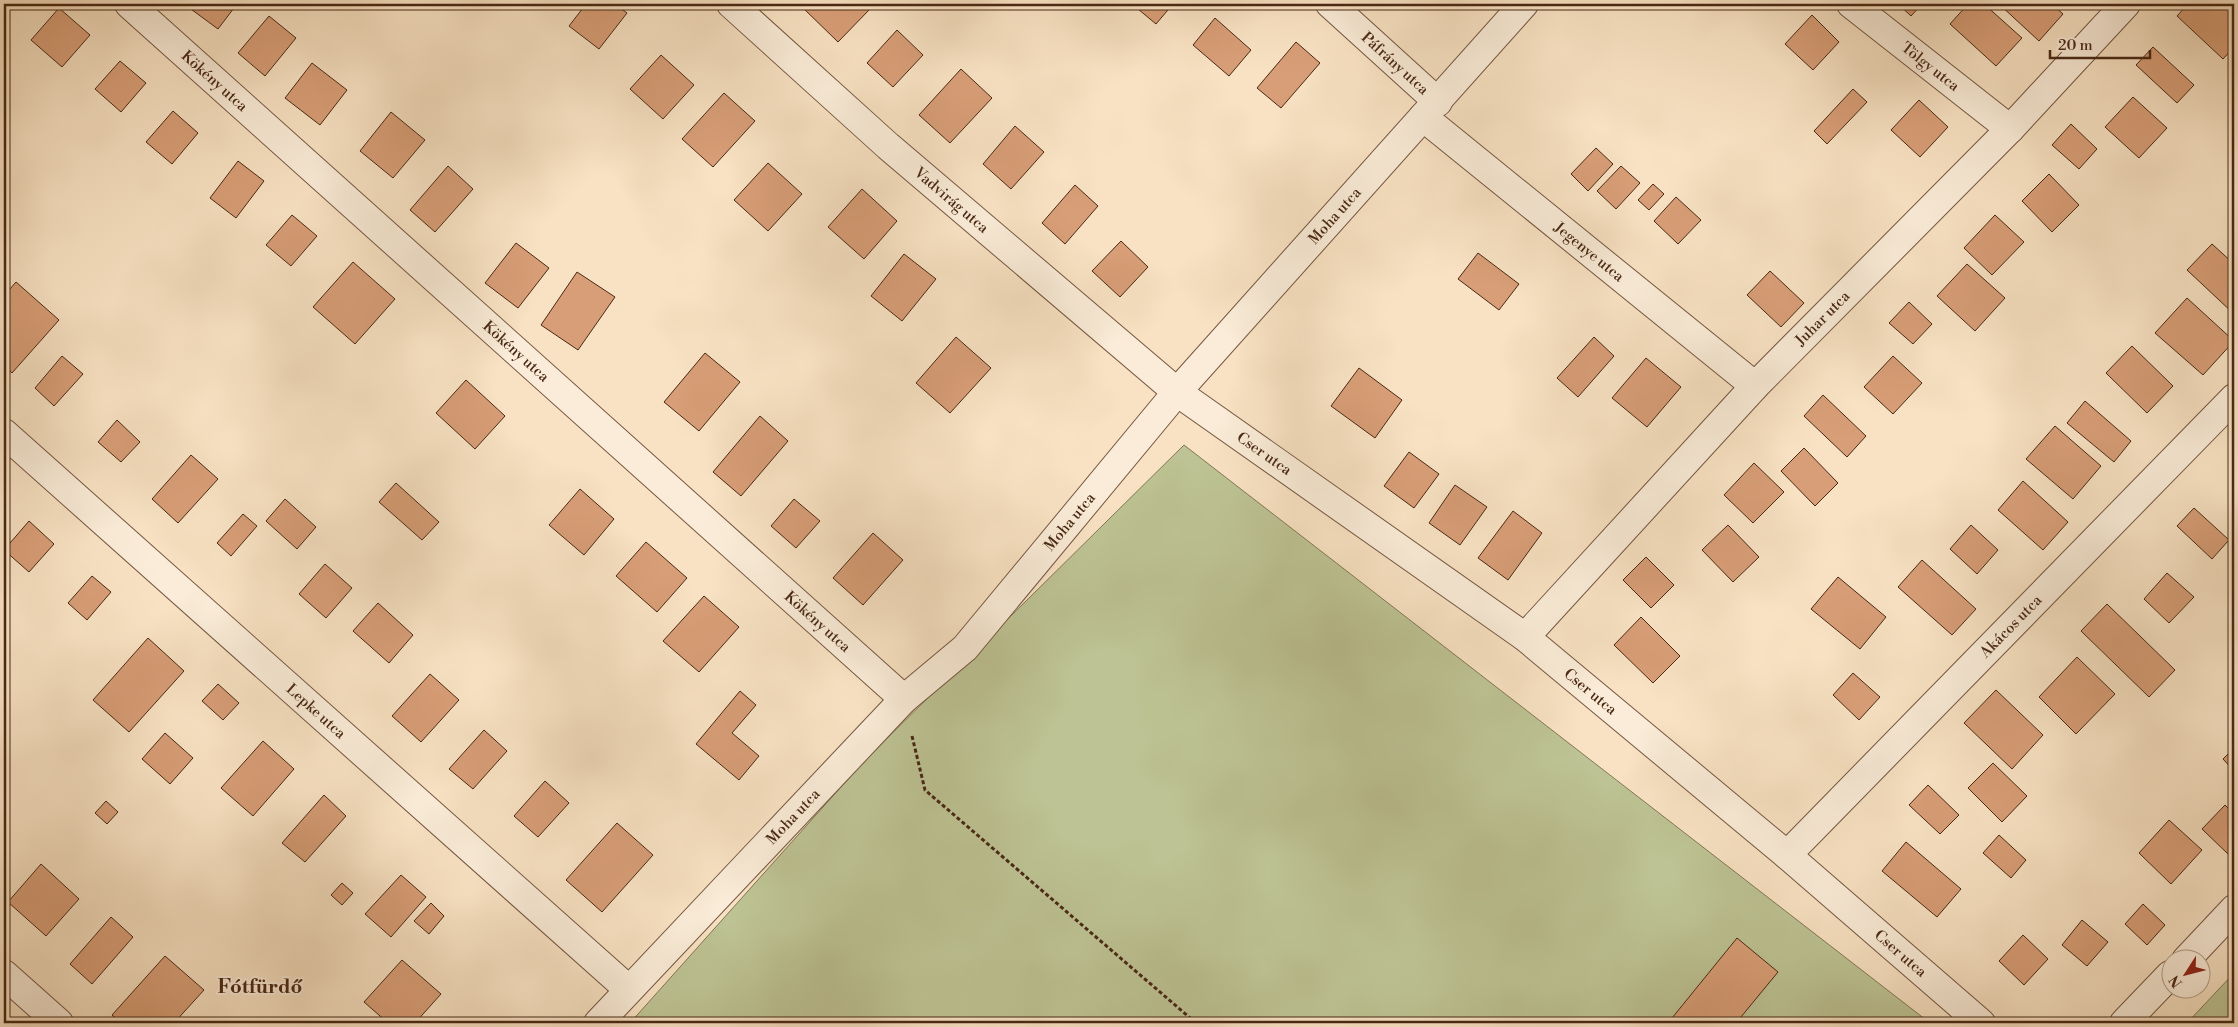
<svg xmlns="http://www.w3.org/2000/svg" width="2238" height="1027" font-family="'Libre Bodoni',serif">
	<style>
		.green { fill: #bdc394; stroke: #837654 }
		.building { fill: #d89e77; stroke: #492814 }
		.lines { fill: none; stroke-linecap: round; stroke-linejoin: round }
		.street-casing { stroke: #755640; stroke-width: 30 }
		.path { stroke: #492814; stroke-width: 3; stroke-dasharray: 4 2.5; stroke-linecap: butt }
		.street { stroke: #faecd8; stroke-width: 28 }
		.labels { text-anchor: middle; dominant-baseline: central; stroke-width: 4; stroke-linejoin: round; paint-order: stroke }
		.street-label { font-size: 15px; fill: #492814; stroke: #faecd8 }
		.district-label { font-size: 20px; font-weight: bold; fill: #492814; stroke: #faecd8 }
	</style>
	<rect width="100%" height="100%" fill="#f8e2c3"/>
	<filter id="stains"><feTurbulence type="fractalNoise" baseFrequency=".004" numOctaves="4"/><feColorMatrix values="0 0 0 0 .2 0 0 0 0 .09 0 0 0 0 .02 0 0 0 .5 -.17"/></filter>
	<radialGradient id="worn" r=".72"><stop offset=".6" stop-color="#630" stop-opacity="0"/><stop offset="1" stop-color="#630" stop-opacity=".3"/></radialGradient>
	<path class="green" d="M1184,445l746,578h-1300l236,-264z
		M2234,973v50h-47z"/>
	<path class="building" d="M184,4h53l-19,25z
		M586,4h29l12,9 -28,36 -30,-23z
		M803,4h61l6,5 -32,33 -37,-36z
		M1142,4h31l-17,20 -18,-15z
		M1898,4h24l-11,12z
		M1968,4h16l38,34 -26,28 -46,-42z
		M2001,4h51l11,10 -24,27 -39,-36z
		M2188,4h46v43l-11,12 -46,-43z
		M59,8l31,27 -28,32 -31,-27z
		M1812,15l27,27 -26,28 -28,-26z
		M269,16l27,22 -31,38 -27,-23z
		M1215,18l36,32 -22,26 -36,-31z
		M897,30l26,25 -30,32 -26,-24z
		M1296,42l24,21 -39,45 -24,-20z
		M2153,47l41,38 -17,18 -41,-38z
		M661,55l33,30 -31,34 -33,-30z
		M120,61l26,22 -25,29 -26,-23z
		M312,63l35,27 -27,35 -35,-27z
		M961,69l31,29 -42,45 -31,-28z
		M1853,89l14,13 -40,42 -13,-13z
		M724,93l31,28 -42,46 -31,-28z
		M2133,97l34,31 -28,30 -34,-31z
		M1919,100l29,27 -28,30 -29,-27z
		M173,111l25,22 -26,31 -26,-22z
		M391,112l34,28 -32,38 -33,-27z
		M2071,124l26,25 -18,20 -27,-24z
		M1015,126l29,26 -33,37 -28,-25z
		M1596,148l17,16 -25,27 -17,-17z
		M238,161l26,20 -28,37 -26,-20z
		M768,163l34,31 -34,37 -34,-31z
		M448,166l25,23 -38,43 -25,-22z
		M1621,166l19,17 -24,26 -19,-18z
		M2049,174l30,31 -27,27 -30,-31z
		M1653,184l11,10 -15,16 -11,-10z
		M1075,185l23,21 -33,38 -23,-21z
		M862,189l35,32 -33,38 -36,-32z
		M1676,197l25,23 -23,24 -24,-23z
		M292,215l25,21 -26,30 -25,-21z
		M1995,215l29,27 -32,33 -28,-27z
		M1121,241l27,26 -28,30 -28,-26z
		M516,243l33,25 -31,40 -33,-25z
		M2212,244l22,20v50l-47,-44z
		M1478,253l41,31 -20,26 -41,-31z
		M904,254l32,25 -34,42 -31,-25z
		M353,262l42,37 -40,45 -42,-37z
		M1967,264l38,34 -30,33 -38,-35z
		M1770,271l34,32 -23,24 -34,-32z
		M577,272l38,25 -37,53 -37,-25z
		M16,282l43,38 -47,53 -8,-8v-69z
		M2187,298l47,43 -31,34 -48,-42z
		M1909,302l23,22 -19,20 -24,-21z
		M956,337l35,31 -41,45 -34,-30z
		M1594,337l20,19 -36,41 -21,-19z
		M2132,346l41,40 -26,27 -41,-40z
		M705,353l35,29 -41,49 -35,-29z
		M62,356l21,18 -29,32 -19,-18z
		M1893,356l29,27 -29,31 -29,-27z
		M1646,358l35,29 -34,40 -35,-29z
		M1359,368l43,32 -27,38 -44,-32z
		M466,380l39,36 -30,33 -39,-36z
		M1823,395l43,41 -19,21 -43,-41z
		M2085,401l46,40 -17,21 -47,-39z
		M760,416l28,25 -47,55 -28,-24z
		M117,420l23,22 -19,20 -23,-20z
		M2055,426l46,40 -28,33 -47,-40z
		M1804,448l34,35 -23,23 -34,-35z
		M1409,452l30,22 -25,34 -30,-22z
		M191,455l27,24 -40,44 -26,-24z
		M1754,463l30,29 -31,31 -29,-28z
		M2023,481l45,41 -25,28 -45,-40z
		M396,483l43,39 -17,18 -43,-38z
		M1455,485l32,22 -27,38 -31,-22z
		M580,489l34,30 -30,36 -35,-30z
		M285,499l31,28 -19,22 -31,-28z
		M794,499l26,22 -24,27 -25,-22z
		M2194,508l35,32 -17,19 -35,-33z
		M1513,511l29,22 -34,47 -30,-22z
		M243,514l14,12 -26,30 -14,-13z
		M29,521l25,23 -25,28 -25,-22z
		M1728,525l31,32 -26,25 -31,-32z
		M1971,525l27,25 -21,24 -27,-25z
		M873,533l30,27 -40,45 -30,-27z
		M646,542l41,36 -30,34 -41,-36z
		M1646,557l28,28 -23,23 -28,-28z
		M1922,560l54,49 -24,26 -54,-48z
		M325,564l27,24 -26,30 -27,-24z
		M2167,573l27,24 -25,26 -25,-24z
		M92,576l19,16 -24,28 -19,-17z
		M1838,577l48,40 -26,32 -49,-40z
		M704,596l35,31 -40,45 -36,-31z
		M378,603l35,32 -24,28 -36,-32z
		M2107,604l68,66 -26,27 -68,-66z
		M1641,617l39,39 -27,27 -39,-38z
		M148,638l36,33 -55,61 -36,-32z
		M2077,657l38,37 -39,40 -37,-37z
		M1853,673l27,24 -21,23 -26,-25z
		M430,674l29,26 -38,42 -29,-26z
		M218,684l21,19 -16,17 -21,-19z
		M1996,690l47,45 -31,34 -48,-46z
		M740,691l16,14 -24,28 27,23 -20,24 -43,-36z
		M484,730l23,21 -34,38 -24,-20z
		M165,733l28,25 -23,26 -28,-25z
		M263,741l31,28 -41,47 -32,-28z
		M2234,748v23l-11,-12z
		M1993,763l34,33 -25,26 -34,-34z
		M545,781l24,22 -31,34 -24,-21z
		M1928,785l31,30 -19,19 -31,-29z
		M324,795l22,21 -41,46 -23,-19z
		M106,801l12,11 -11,12 -12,-11z
		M2225,805l9,9v35l-5,6 -27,-26z
		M2169,820l33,30 -31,34 -32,-31z
		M617,823l36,32 -51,57 -36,-32z
		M1999,835l27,25 -15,18 -28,-25z
		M1906,842l55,47 -24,28 -55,-46z
		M41,864l38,35 -33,37 -38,-34z
		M401,875l25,22 -35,40 -26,-23z
		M342,883l11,10 -11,12 -11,-10z
		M431,903l13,13 -15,18 -15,-13z
		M2143,904l22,21 -18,20 -22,-21z
		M111,917l22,20 -41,47 -22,-20z
		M2082,920l26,22 -21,24 -25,-21z
		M2023,935l25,24 -24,26 -25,-24z
		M1737,938l41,34 -42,51h-68z
		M165,956l39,34 -30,33h-53l-9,-8z
		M402,960l39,34 -26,29h-27l-24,-21z"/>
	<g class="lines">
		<defs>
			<g id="street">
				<path id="s1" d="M129,4l775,695"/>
				<path id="s2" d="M731,4l157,142 289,246 348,245 262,218 194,168"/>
				<path id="s3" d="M1330,4l108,98"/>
				<path id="s4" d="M1851,4l159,125"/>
				<path id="s5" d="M1423,117l332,269"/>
				<path id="s6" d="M4,433l624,556"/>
				<path id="s7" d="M1525,637l230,-251 255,-257 116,-125"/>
				<path id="s8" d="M1787,855l447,-457"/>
				<path d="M2186,960l48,-51"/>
				<path d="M4,974l55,49"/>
				<path id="s9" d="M598,1023l306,-324 61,-51 212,-256 347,-388"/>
				<path d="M2124,1023l46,-48"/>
			</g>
		</defs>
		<use href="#street" class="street-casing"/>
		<path class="path" d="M912,736l13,54 271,233"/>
		<use href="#street" class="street"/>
	</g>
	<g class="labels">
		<g class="street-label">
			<text stroke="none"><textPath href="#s3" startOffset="88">Páfrány utca</textPath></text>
			<text stroke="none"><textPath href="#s4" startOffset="101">Tölgy utca</textPath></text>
			<text stroke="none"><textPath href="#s1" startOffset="115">Kökény utca</textPath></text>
			<text stroke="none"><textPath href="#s2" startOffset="295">Vadvirág utca</textPath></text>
			<text stroke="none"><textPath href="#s9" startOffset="1094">Moha utca</textPath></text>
			<text stroke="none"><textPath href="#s5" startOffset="214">Jegenye utca</textPath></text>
			<text stroke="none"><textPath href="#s7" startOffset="436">Juhar utca</textPath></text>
			<text stroke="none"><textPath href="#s1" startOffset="520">Kökény utca</textPath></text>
			<text stroke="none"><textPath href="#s2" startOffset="698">Cser utca</textPath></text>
			<text stroke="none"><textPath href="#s9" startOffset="689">Moha utca</textPath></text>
			<text stroke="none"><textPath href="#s1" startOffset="925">Kökény utca</textPath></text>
			<text stroke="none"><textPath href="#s8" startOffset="320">Akácos utca</textPath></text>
			<text stroke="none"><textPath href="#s2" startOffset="1102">Cser utca</textPath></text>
			<text stroke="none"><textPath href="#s6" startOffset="418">Lepke utca</textPath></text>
			<text stroke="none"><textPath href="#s9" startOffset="284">Moha utca</textPath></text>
			<text stroke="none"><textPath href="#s2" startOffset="1508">Cser utca</textPath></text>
		</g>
		<g class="district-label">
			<text x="260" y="987">Fótfürdő</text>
		</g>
	</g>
	<rect width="2238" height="1027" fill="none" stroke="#f8e2c3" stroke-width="20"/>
	<rect x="5" y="5" width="2228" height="1017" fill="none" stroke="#492814" stroke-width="2.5"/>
	<rect x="10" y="10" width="2218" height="1007" fill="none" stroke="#492814"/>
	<g transform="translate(2186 974) rotate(234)"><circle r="24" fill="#faecd8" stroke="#b39e8a"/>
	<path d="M0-4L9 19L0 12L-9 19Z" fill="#8f2418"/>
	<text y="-8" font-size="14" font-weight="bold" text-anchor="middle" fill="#492814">N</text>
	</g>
	<path d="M2050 50v8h100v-8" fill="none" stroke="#492814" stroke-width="2.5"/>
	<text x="2058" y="50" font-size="15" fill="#492814" stroke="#faecd8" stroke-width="4" paint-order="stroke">20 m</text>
	<rect width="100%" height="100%" filter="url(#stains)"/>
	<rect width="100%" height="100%" fill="url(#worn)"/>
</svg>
